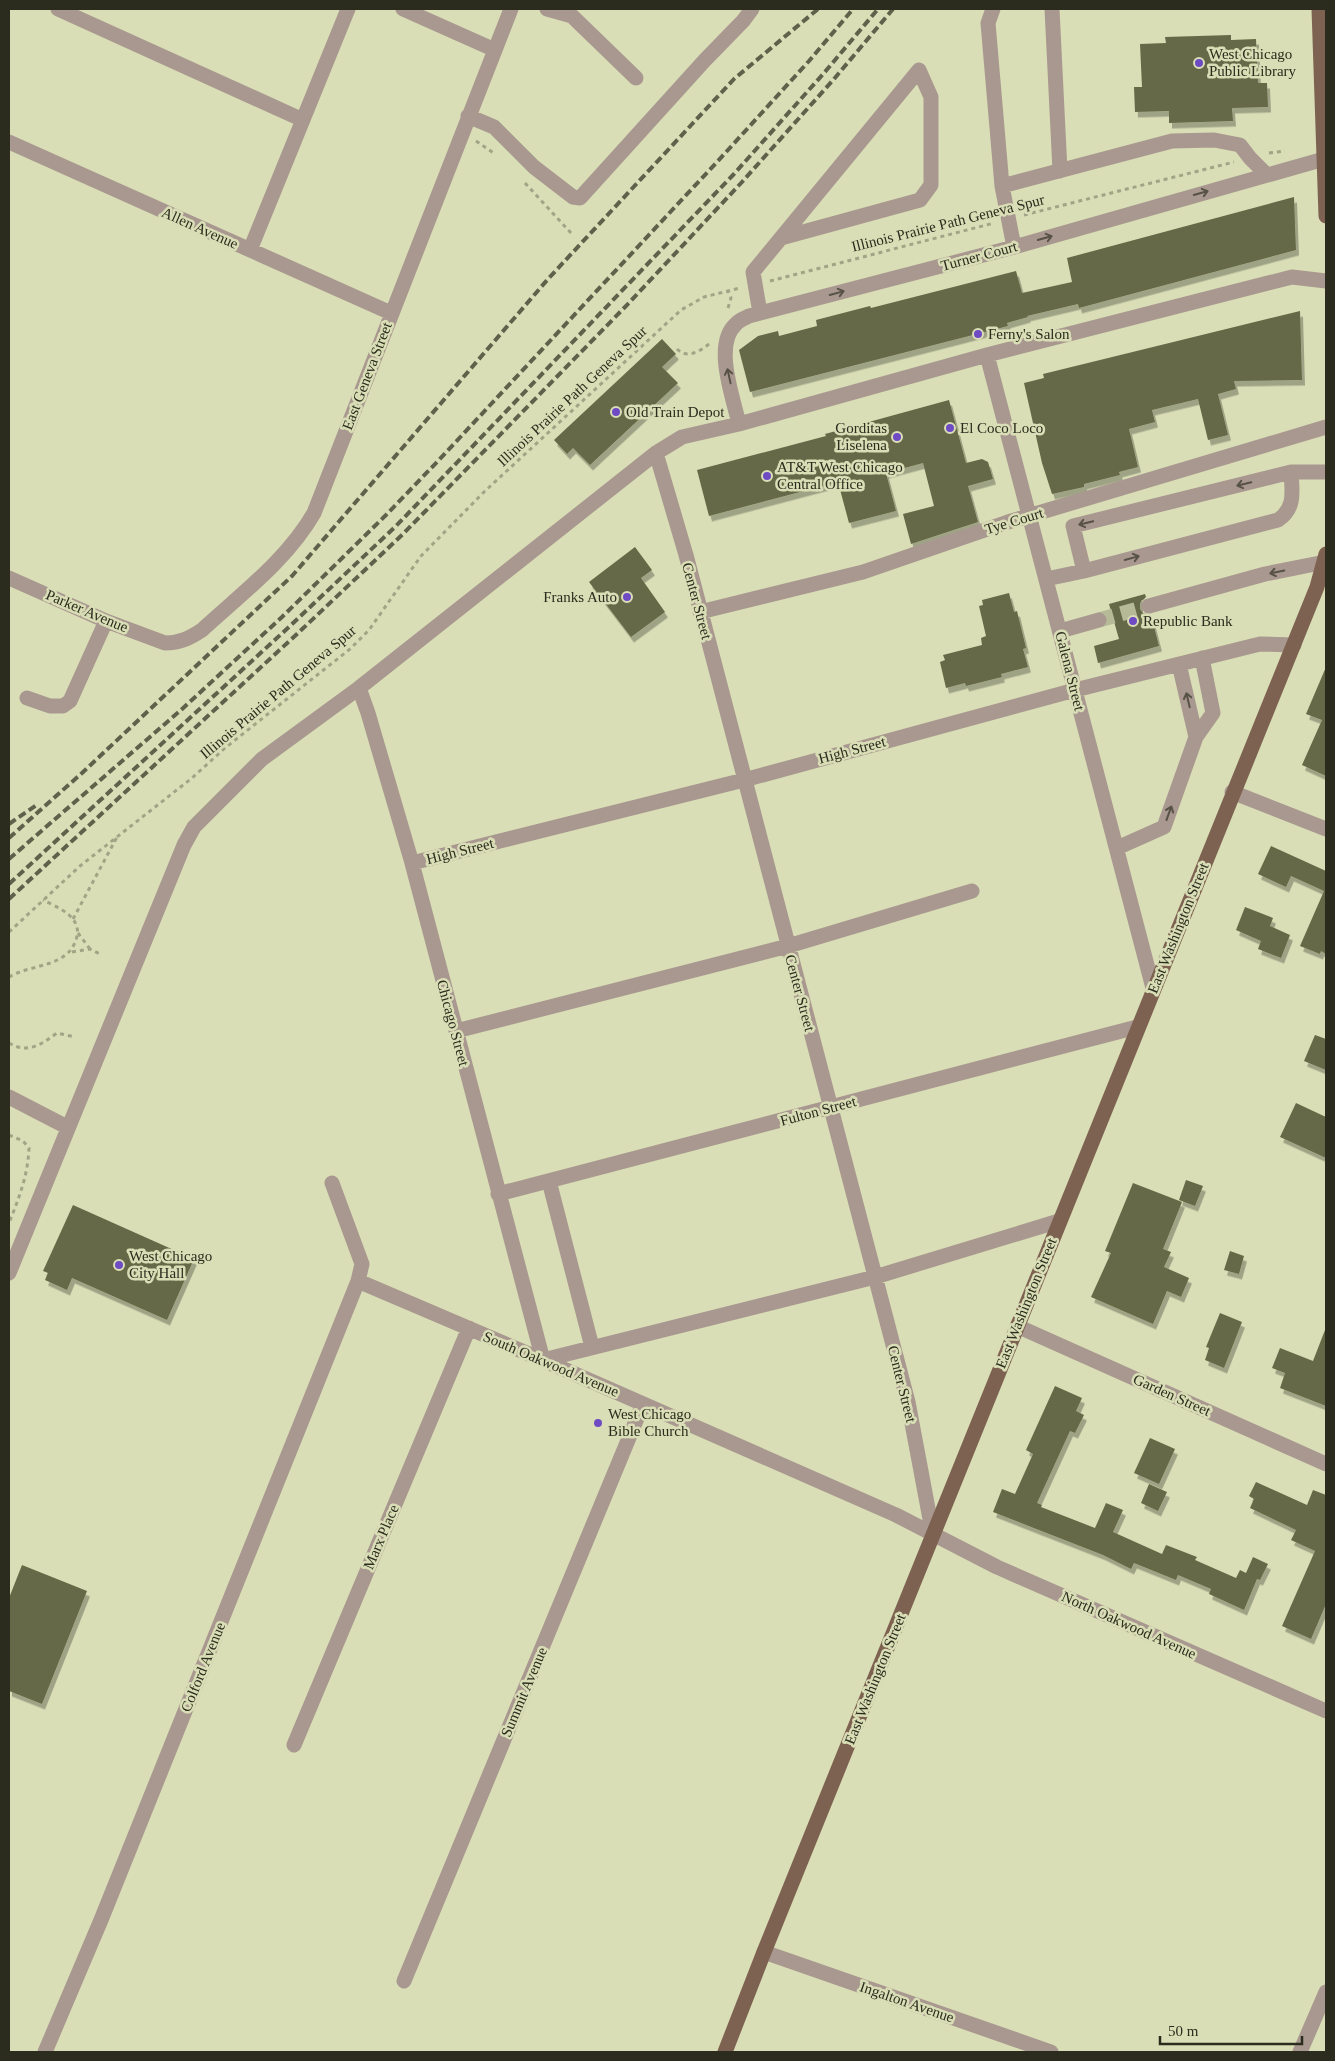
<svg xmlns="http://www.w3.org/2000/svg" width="1335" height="2061" font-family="Georgia,serif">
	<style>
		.building { fill: #666946; filter: url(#shadow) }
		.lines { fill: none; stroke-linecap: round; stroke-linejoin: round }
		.minor-tunnel { stroke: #b6ba97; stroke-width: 15; stroke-dasharray: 15 8; stroke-linecap: butt }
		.path { stroke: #a1a585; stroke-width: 3; stroke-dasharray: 4 4; stroke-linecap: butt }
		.minor { stroke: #a9988f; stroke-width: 15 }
		.major { stroke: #7e6251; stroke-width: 15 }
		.rail { stroke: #5f614b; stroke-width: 4; stroke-dasharray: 8 4; stroke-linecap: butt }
		.oneway { stroke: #575245 }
		.poi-dot { fill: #6e4ac3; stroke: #d9deb6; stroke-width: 2 }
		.labels { text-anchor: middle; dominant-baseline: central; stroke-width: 5; stroke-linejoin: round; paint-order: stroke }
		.poi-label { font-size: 15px; fill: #2b2c1d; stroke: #d9deb6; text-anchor: start }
		.street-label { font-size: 15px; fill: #2b2c1d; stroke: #d9deb6 }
	</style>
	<defs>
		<filter id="shadow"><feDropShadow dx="3" dy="5.5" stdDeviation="0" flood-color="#0004"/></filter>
	</defs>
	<rect width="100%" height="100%" fill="#d9deb6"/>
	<path class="building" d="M1231,35v5l25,-1 2,44h9l1,24 -36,1 1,13 -64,2v-12l-34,1 -1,-25h8l-2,-43 26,-1 -1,-6z
		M1294,197l2,53 -217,58 -1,-4 -51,12 1,1 -21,6 1,3 -258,66 -11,-42 19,-14 20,-5 1,5 38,-10 -1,-6 54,-14 1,2 145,-37 6,22 50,-11 -5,-24z
		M1300,311l2,69 -68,1 2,8 -18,5 10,41 -20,5 -10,-41 -46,11 3,12 -26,7 9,38 -19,5 1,3 -36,9v3l-32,7 -10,-31 -18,-80 20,-5 -1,-4z
		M662,339l14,15 -14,13 16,16 -88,82 -17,-17 -6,6 -13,-14z
		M949,400l17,63 16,-4 6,3 5,17 -25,7 10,36 -67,22 -8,-30 31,-8 -11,-43 -37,10 10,38 -47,12 -11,-41 -129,34 -12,-46 129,-34 -1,-2z
		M635,547l17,23 -11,8 24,34 -34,25 -42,-55z
		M1009,593l5,19 3,-1 9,37 -3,1 5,18 -27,7 1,3 -36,9 -1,-3 -19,5 -6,-26 5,-2 -2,-5 39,-10 -1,-7 5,-2 -7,-30 4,-1 -1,-5z
		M1145,594l1,3 -6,6v6l3,4 8,2 8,31 -61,17 -4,-17 25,-7 -10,-35z
		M1326,667v109l-24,-11 20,-45 -16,-6z
		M1271,846l55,25v83l-5,-3 -1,3 -20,-8 24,-55 -33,-15 -5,11 -28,-13z
		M1245,907l28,11 -3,8 20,9 -9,23 -23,-9 3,-8 -25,-11z
		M1315,1035l11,4v31l-22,-9z
		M1296,1103l30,14v41l-46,-21z
		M1186,1180l17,6 -8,20 -16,-6z
		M1133,1183l49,19 -19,47 8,3 -7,15 25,11 -8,19 -14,-6 -14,33 -62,-27 20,-44 -6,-2z
		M73,1205l121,54 -27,61 -95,-42 -5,12 -22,-10 3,-7 -5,-2z
		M1230,1251l14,5 -5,18 -15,-4z
		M1220,1313l22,9 -18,46 -19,-8 4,-12 -3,-1z
		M1325,1330h1v76l-46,-18 5,-15 -13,-5 8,-20 33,13z
		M1055,1386l27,12 -6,13 8,4 -9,18 -5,-2 -33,72 5,2 -1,2 54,21 11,-25 17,7 -10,22 49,22 4,-9 31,12 -2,3 41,18 4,-8 6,3 7,-16 15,7 -8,16 -3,-1 -13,31 -35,-16 2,-5 -33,-14 -2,5 -42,-17 -3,6 -28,-14 -110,-43 9,-23 13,5 18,-40 -7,-4z
		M1150,1438l25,11 -16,35 -25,-11z
		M1256,1482l51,23 6,-15 13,5v109l-15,35 -29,-13 33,-75 -24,-11 5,-10 -46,-22 4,-9 -5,-3z
		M1149,1484l18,8 -9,19 -17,-8z
		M22,1565l65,26 -45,113 -33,-13v-93z"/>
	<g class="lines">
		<path class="minor-tunnel" d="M1099,620l50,-14"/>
		<path class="path" d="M476,141l19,13
			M1269,153l16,-2
			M525,183l46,50
			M1024,215l210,-53
			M770,281l224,-58
			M728,308l3,-10 -3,-7
			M677,349c10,10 22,3 32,-5
			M73,919l44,-82
			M9,932l71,-66 112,-88 33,-30 125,-99 19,-19 52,-74 64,-65 196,-181 23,-13 36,-9
			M78,933l12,16
			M72,952l18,-3 12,6
			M9,977c24,-14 61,-9 68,-41 4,-20 -20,-29 -34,-36
			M9,1043c18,11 32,2 48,-10l18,4
			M9,1135l14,6 6,7c-1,27 -10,50 -20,75"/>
		<path class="minor" d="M58,9l245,111
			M403,9l92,41
			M547,9l25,7 64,62
			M993,9l-5,14 14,163 12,61
			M1052,9l8,162
			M468,116l26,11 40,40 39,30 7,1 125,-138 38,-39 9,-12
			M9,142l382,171
			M1002,186l170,-45 42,-1 26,5 10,13 17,17
			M250,250l98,-241
			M760,313l-7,-41 166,-202 12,27v88l-11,15 -139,38
			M987,355l166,633
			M739,424c-6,-27 -26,-80 -3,-100 3,-4 9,-6 13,-8l265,-69 310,-88
			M656,453l30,102 222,847 25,133
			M1084,571l-11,-45 218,-54h35
			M9,578l97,43 59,22c15,0 25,-5 37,-13 39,-36 85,-70 112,-117l197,-504
			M1046,579l38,-8 194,-51c18,-12 14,-29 13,-48
			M1149,606l116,-32 60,-12
			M700,612l163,-40 145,-50 318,-95
			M1060,631l39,-11
			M1179,664l17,73
			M359,688l9,25 44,150 131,497 332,-83 184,-56
			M27,698l23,8h13l7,-5 36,-80
			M1232,792l94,37
			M1117,848l47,-21 32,-90 17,-24 -11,-55
			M412,863l332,-83 331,-90 185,-46 34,1
			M456,1031l332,-85 184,-55
			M9,1097l58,30
			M549,1181l43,166
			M498,1194l639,-167
			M9,1273l175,-428 10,-18 68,-68 97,-71 297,-235 26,-16 57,-13 248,-69 305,-78 34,4
			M358,1281l185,79 353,155 101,52 329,144
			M1017,1326l309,138
			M294,1745l175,-417
			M764,1952l287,100
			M404,1981l239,-577
			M45,2052l56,-132 257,-639 4,-17 -30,-81
			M1300,2052l26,-60"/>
		<path class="major" d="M1319,9l7,207
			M725,2052l39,-100 553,-1365 9,-33"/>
		<path class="rail" d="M9,824l29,-20
			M9,838l73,-65 210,-197 256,-297 186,-200 84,-70
			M9,859l172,-149 101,-93 104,-102 51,-53 280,-300 92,-101 44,-52
			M9,884l281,-258 106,-100 338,-352 90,-101 54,-64
			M9,899l288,-265 106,-100 224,-229 115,-123 92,-103 59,-70"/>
	</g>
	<defs><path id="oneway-shaft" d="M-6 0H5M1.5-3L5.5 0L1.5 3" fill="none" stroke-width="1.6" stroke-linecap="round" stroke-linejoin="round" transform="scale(1.25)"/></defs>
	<g class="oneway">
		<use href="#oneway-shaft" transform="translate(1201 193) rotate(-16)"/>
		<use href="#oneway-shaft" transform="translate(1045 238) rotate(-16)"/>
		<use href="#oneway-shaft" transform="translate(837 293) rotate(-15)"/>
		<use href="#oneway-shaft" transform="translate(729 376) rotate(-102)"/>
		<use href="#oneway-shaft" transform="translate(1244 484) rotate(166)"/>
		<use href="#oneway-shaft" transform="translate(1086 523) rotate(166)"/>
		<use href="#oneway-shaft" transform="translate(1132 558) rotate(-15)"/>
		<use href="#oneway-shaft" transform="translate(1277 572) rotate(168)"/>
		<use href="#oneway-shaft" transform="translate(1188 700) rotate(-103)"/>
		<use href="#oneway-shaft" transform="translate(1169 813) rotate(-70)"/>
	</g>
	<g class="poi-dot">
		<circle cx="1199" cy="63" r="5"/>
		<circle cx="978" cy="334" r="5"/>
		<circle cx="616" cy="412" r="5"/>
		<circle cx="950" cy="428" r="5"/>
		<circle cx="897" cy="437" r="5"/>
		<circle cx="767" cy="476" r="5"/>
		<circle cx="627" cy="597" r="5"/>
		<circle cx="1133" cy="621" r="5"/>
		<circle cx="119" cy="1265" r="5"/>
		<circle cx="598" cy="1423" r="5"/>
	</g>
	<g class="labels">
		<g class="poi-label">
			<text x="1209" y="54">West Chicago<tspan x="1209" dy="17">Public Library</tspan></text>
			<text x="988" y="334">Ferny's Salon</text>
			<text x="626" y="412">Old Train Depot</text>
			<text x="887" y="428" text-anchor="end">Gorditas<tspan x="887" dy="17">Liselena</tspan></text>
			<text x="960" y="428">El Coco Loco</text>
			<text x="777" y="467">AT&amp;T West Chicago<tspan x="777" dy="17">Central Office</tspan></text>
			<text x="617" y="597" text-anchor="end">Franks Auto</text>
			<text x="1143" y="621">Republic Bank</text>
			<text x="129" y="1256">West Chicago<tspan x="129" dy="17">City Hall</tspan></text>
			<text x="608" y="1414">West Chicago<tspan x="608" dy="17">Bible Church</tspan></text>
		</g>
		<g class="street-label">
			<text transform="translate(948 223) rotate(-14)">Illinois Prairie Path Geneva Spur</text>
			<text transform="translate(200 228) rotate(24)">Allen Avenue</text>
			<text transform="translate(979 256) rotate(-15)">Turner Court</text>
			<text transform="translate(367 376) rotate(-69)">East Geneva Street</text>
			<text transform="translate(572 396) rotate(-43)">Illinois Prairie Path Geneva Spur</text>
			<text transform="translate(1014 521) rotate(-17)">Tye Court</text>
			<text transform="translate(697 601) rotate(75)">Center Street</text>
			<text transform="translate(87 611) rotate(23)">Parker Avenue</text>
			<text transform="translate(1070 671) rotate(76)">Galena Street</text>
			<text transform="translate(278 692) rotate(-40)">Illinois Prairie Path Geneva Spur</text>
			<text transform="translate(852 750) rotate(-15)">High Street</text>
			<text transform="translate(460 851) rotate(-14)">High Street</text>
			<text transform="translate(1178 928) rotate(-68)">East Washington Street</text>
			<text transform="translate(800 993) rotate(75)">Center Street</text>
			<text transform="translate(453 1023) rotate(75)">Chicago Street</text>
			<text transform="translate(818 1111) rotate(-15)">Fulton Street</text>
			<text transform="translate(1026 1303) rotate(-68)">East Washington Street</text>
			<text transform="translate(551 1364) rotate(23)">South Oakwood Avenue</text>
			<text transform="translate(902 1384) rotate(76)">Center Street</text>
			<text transform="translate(1172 1395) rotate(24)">Garden Street</text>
			<text transform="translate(381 1537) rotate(-67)">Marx Place</text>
			<text transform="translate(1129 1625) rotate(24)">North Oakwood Avenue</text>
			<text transform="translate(203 1667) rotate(-68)">Colford Avenue</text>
			<text transform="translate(875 1679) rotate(-68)">East Washington Street</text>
			<text transform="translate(524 1692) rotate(-67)">Summit Avenue</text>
			<text transform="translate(907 2002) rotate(19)">Ingalton Avenue</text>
		</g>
	</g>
	<rect width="1335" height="2061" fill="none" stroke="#2b2c1d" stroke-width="20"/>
	<path d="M1160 2036v8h142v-8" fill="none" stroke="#2b2c1d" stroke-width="2.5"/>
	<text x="1168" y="2036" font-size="15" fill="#2b2c1d" stroke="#d9deb6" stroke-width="4" paint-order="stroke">50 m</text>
</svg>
